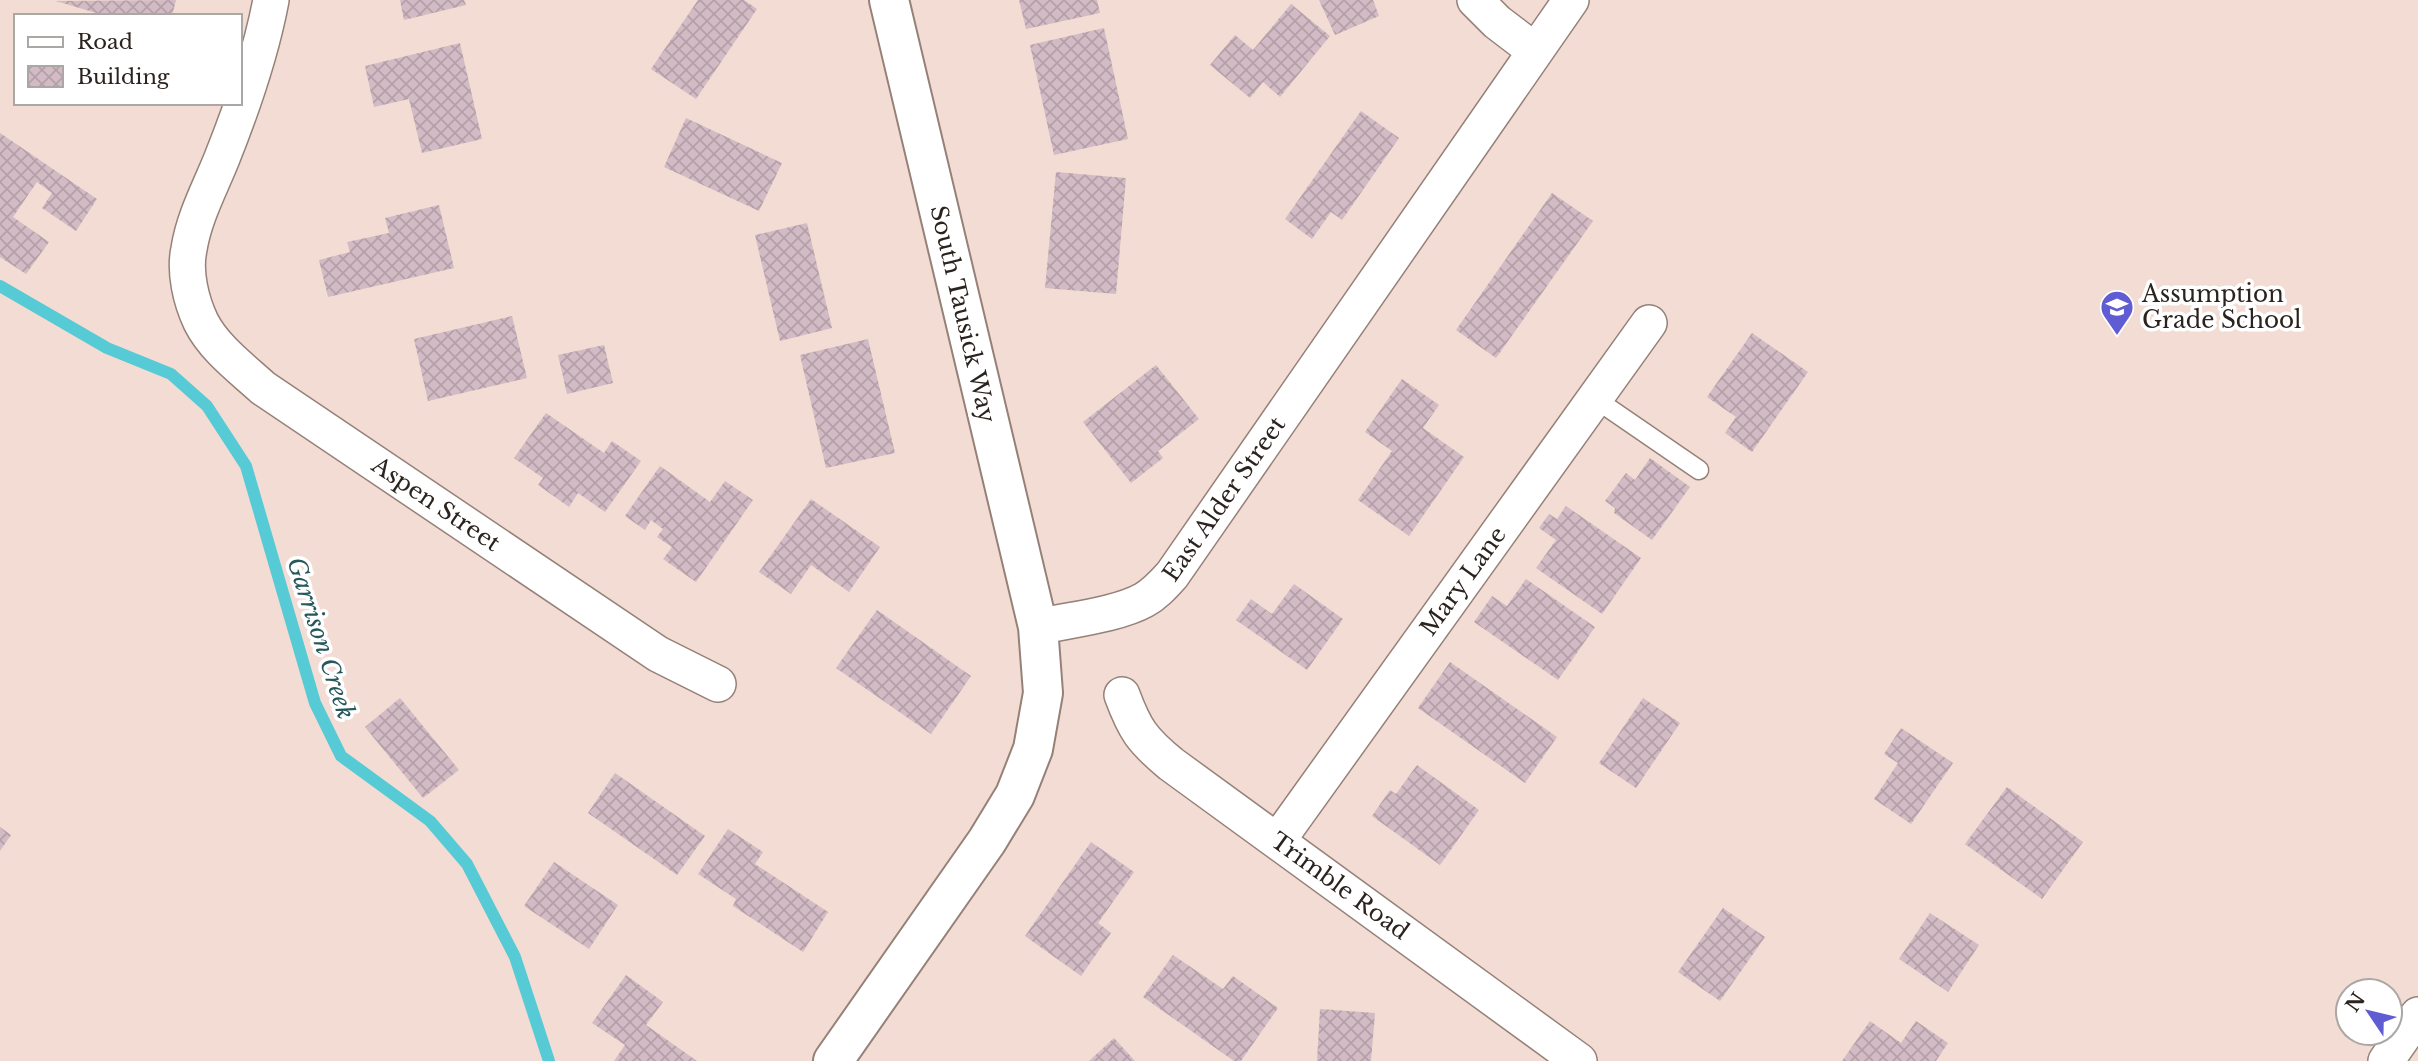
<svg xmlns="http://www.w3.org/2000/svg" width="2418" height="1061" font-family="'Libre Baskerville',serif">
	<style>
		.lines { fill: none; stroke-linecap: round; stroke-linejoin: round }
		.stream { stroke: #56cad5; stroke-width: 12 }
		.building { fill: url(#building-cross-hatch) }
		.lane-casing { stroke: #958178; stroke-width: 21 }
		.street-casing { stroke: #958178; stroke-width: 38 }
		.secondary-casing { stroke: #958178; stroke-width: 42 }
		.lane { stroke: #fff; stroke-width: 18 }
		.street { stroke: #fff; stroke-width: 35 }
		.secondary { stroke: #fff; stroke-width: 38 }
		.labels { text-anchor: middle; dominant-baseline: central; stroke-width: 7; stroke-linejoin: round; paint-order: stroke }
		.poi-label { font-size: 23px; fill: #2b231f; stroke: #fff; text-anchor: start }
		.street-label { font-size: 23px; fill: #2b231f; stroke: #fff }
		.water-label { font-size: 24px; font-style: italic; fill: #25575b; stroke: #fff }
	</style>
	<defs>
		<pattern id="building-cross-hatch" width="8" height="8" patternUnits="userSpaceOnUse" patternTransform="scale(1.75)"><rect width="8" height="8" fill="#d2bbc4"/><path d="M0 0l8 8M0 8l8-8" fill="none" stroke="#b4a0a8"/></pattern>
	</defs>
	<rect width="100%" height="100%" fill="#f3dcd3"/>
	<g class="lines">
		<path class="stream" d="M0,286l107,62 64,26 36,32 39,60 69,237 26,53 89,65 37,43 48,93 34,104"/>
	</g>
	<path class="building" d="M176,0l-4,16h-66l-50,-15z
		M400,0h64l2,5 -62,15z
		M698,0h46l13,9 -61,90 -45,-30z
		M1019,0h78l3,13 -74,16z
		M1319,0h54l6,16 -44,19z
		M1291,4l39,32 -50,61 -17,-15 -13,16 -40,-33 25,-30 18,15z
		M1104,28l24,111 -74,16 -24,-110z
		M460,43l22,96 -60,14 -13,-54 -35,8 -9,-41z
		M1361,111l38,27 -57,82 -11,-8 -19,27 -27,-20z
		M686,118l96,45 -23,48 -95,-44z
		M0,133l97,66 -21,32 -34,-23 10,-15 -15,-11 -24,35 36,25 -23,32 -26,-17z
		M1056,172l70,6 -10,116 -71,-6z
		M1552,193l41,28 -97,137 -40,-28z
		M439,205l15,63 -126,29 -9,-37 31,-8 -3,-10 42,-9 -4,-15z
		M807,223l25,105 -52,13 -25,-106z
		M512,316l15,62 -99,23 -14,-62z
		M1752,333l56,39 -56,80 -27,-19 11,-16 -29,-20z
		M868,339l27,114 -69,15 -26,-113z
		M604,345l9,38 -46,11 -9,-39z
		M1156,365l43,54 -41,32 5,7 -32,25 -48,-61z
		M1402,379l37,26 -16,23 41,29 -55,79 -51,-36 34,-49 -27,-19z
		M546,413l58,40 8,-12 29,20 -36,51 -27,-19 -9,14 -31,-22 5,-7 -29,-20z
		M1650,458l40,29 -38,53 -38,-27 1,-5 -10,-7 21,-28 9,7z
		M660,466l50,36 15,-21 28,19 -57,82 -33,-23 9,-12 -15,-10 6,-8 -12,-9 -6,10 -20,-14z
		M811,499l69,48 -31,45 -38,-27 -20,29 -32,-22z
		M1566,506l75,52 -39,56 -66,-46 20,-28 -17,-12 10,-14 8,5z
		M1526,579l69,48 -37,53 -84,-58 18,-26 15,10z
		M1294,584l49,35 -36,51 -71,-50 15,-21 21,15z
		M877,610l94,66 -40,58 -95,-66z
		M1450,662l107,75 -32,46 -107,-75z
		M400,698l59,72 -36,28 -58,-71z
		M1643,698l37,25 -44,65 -37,-25z
		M1901,728l52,35 -42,61 -37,-25 24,-36 -14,-9z
		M1417,765l62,45 -39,55 -68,-49 18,-26 6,4z
		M615,773l90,63 -28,39 -89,-62z
		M2007,787l76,55 -41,57 -77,-55z
		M0,827l11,8 -11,16z
		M728,829l35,23 -8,12 73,48 -25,40 -70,-46 3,-7 -38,-25z
		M1091,842l43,30 -36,51 13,10 -30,43 -56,-40z
		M554,862l64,43 -29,44 -65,-43z
		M1723,908l42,29 -45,64 -42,-29z
		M1930,913l49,32 -31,47 -49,-33z
		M1173,955l50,34 10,-13 45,32 -37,53h-7l-91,-64z
		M626,975l37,27 -17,23 51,36h-83l11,-16 -33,-22z
		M1320,1009l55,4 -4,48h-54z
		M1870,1021l31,22 15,-22 32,22 -12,18h-94z
		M1114,1038l21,23h-46z"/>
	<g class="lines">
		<defs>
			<path id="lane" d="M1594,398l105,72"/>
			<path id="street" d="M271,0c-10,53 -29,108 -49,158 -12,30 -28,59 -33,91 -5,23 2,52 12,73 13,26 40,46 62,66l395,266 60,30
				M1475,0l22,22 38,29
				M1038,627c30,-7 79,-12 106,-27 11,-6 19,-15 28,-25l399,-575
				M1122,695c13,35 20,45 49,69l408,297
				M1278,840l371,-517
				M2386,1061l32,-46"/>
			<path id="secondary" d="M833,1061l154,-220 28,-46 18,-46 10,-56 -5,-66 -149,-627"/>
		</defs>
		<use href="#lane" class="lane-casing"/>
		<use href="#street" class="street-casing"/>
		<use href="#secondary" class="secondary-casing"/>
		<use href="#lane" class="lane"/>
		<use href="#street" class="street"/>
		<use href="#secondary" class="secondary"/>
	</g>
	<defs>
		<symbol id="school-pin" viewBox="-11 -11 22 30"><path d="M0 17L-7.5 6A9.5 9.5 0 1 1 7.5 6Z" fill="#605cd4" stroke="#fff"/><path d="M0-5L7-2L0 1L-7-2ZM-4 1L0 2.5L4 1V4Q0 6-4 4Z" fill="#fff"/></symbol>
	</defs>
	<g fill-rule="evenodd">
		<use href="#school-pin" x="2098" y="288" width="38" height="52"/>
	</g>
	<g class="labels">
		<g class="poi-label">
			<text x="2142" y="294">Assumption<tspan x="2142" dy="26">Grade School</tspan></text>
		</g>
		<g class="street-label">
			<text transform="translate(963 314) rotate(77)">South Tausick Way</text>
			<text transform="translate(1224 499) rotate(-55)">East Alder Street</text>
			<text transform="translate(436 504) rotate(34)">Aspen Street</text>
			<text transform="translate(1463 581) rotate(-54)">Mary Lane</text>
			<text transform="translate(1340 886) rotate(36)">Trimble Road</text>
		</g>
		<g class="water-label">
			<text transform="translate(321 638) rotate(72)">Garrison Creek</text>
		</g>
	</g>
	<rect x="14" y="14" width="228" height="91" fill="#ffffff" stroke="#aaa7a5" stroke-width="2"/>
	<rect x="28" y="37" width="35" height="10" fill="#ffffff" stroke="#aaa7a5" stroke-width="2"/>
	<text x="77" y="49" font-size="21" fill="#2b231f">Road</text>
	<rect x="28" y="66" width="35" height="21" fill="url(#building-cross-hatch)" stroke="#aaa7a5" stroke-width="2"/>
	<text x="77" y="84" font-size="21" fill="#2b231f">Building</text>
	<g transform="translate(2369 1012) rotate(305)"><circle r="33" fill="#ffffff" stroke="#aaa7a5" stroke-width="2"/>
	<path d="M0-5L12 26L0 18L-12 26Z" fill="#605cd4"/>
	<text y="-10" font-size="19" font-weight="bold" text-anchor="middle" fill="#2b231f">N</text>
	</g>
</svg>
